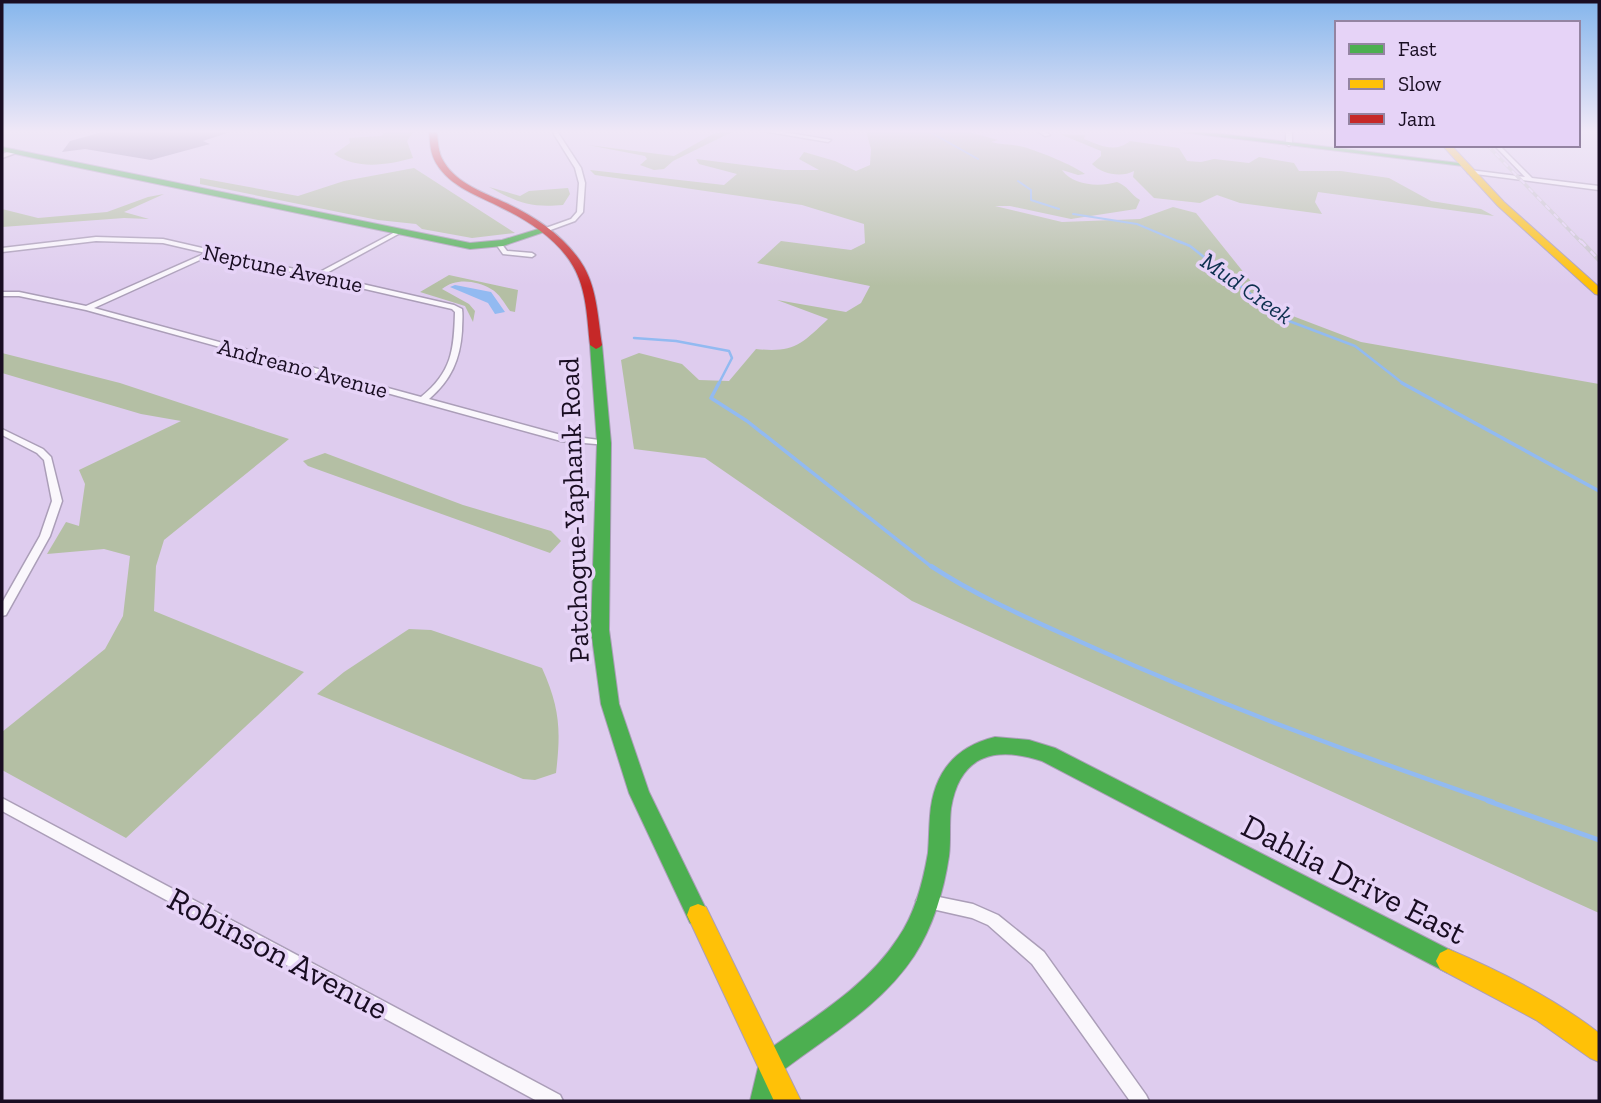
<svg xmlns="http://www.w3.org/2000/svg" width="1601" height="1103" font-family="'Zilla Slab',serif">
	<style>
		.green { fill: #b4bfa4 }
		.water { fill: #92baf1 }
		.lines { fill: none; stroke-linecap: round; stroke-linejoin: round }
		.stream-far4 { stroke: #92baf1; stroke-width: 2 }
		.stream-far3 { stroke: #92baf1; stroke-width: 2.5 }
		.stream-far2 { stroke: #92baf1; stroke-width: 3.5 }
		.stream-far1 { stroke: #92baf1; stroke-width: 4.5 }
		.stream { stroke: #92baf1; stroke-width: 5 }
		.building { fill: #978bac }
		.street-casing { stroke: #ab9eb8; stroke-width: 3 }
		.fast-casing { stroke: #ab9eb8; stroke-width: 2 }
		.slow-casing { stroke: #ab9eb8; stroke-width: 2 }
		.jam-casing { stroke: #ab9eb8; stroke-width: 2 }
		.street { fill: #faf7fc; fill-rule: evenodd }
		.fast { fill: #4caf50; fill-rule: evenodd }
		.slow { fill: #ffc107; fill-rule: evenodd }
		.jam { fill: #c62828; fill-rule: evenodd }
		.rail-far1-casing { stroke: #c9c4ce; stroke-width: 3.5 }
		.rail-casing { stroke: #c9c4ce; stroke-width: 4.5 }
		.rail-far1 { stroke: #e6d3f7; stroke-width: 2; stroke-dasharray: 6; stroke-linecap: butt }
		.rail { stroke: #e6d3f7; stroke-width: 2.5; stroke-dasharray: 7; stroke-linecap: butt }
		.labels { text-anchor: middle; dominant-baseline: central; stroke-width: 7; stroke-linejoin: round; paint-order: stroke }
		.far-street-label { font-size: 23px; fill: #190d22; stroke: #e6d3f7 }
		.far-water-label { font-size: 24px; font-style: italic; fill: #0d304f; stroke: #e6d3f7 }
		.street-label { font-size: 28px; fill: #190d22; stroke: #e6d3f7 }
		.near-street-label { font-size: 33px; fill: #190d22; stroke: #e6d3f7 }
	</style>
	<rect width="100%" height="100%" fill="#deccee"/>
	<path class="green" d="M386,131h28l-7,10 6,17c-26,7 -56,12 -79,-4l16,-11 -1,-5 32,-2z
		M728,131h6l-61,30 -9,8 -10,1 -14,-5 7,-6 -2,-3 -57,-11 86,11 39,-22z
		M866,131h99l33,9 -7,2c11,3 22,2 33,5 16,5 47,17 61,27l-7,1 -16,-5c11,16 38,17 55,12 11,4 13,12 23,18l-4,9 -65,10 -61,-13h-15l67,16 78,-3 33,-12 23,6 69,86 25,16 71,27 238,42v529l-687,-312 -207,-143 -71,-9 -13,-89 18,-7 43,11 17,16 30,1 27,-32c37,4 45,-4 72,-30l-51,-19 69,12 15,-9 9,-17 -113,-23 24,-22 70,9 14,-7 -1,-19 -62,-19 -207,-30 -5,-5 134,15 13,-11 -38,-10 -3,-5 89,11h34l-20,-11 5,-7 31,9 21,10 14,-6 1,-16z
		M1060,134l25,1 -1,4c17,7 31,14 46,2l49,7 8,13 14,1 13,-3 35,4 10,-6 35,6 5,8h42l48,7 42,23 50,8 13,7 -176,-24 -3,10 7,12 -82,-11 -23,-8 -17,8 -46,-5 -21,-21 1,-6c-13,7 -32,3 -42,-7l9,-8v-5z
		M414,168l101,65 -43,5 -50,-9 -6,-5 -38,-4 -178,-36v-6l98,18 46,-15z
		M489,187l31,9 9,-5 39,-3 2,6 -7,11c-34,3 -46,-3 -74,-18z
		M164,194l-40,18 25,7 -25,-1 -122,9v-18l36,9 69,-6 41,-15z
		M449,275l69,15 -3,22 -5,-1c-5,-7 -11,-18 -19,-22 -15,-9 -36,-11 -49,0l27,15 6,7 -2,11 -8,-16 -45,-14z
		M2,353l118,30 169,56 -125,101 -8,26 -2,45 150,61 -178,166 -124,-68v-38l103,-83 18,-33 7,-60 -26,-7 -57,5 19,-32 13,4 6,-42 -6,-14 102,-49 -40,-7 -139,-41z
		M325,453l138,52 88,26 10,10 -11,12 -242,-87 -5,-5z
		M409,629l22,1 111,38c18,40 19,62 14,105l-21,7 -12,-1 -206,-85 27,-22z"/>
	<path class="water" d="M455,285l36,7 14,20 -10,2 -7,-11 -38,-16z"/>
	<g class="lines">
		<path class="stream-far4" d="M928,131l50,28
			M1018,181l13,9v10l28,9
			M1073,214l64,10 45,19"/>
		<path class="stream-far3" d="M1178,241l12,5 91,72 74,28 50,39
			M634,338l42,3 53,10 3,7 -14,27"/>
		<path class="stream-far2" d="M719,383l-8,15 36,23 186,147
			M1402,383l197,108"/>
		<path class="stream-far1" d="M931,566c50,33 106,56 161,81 131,59 265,108 401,155"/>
		<path class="stream" d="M1488,801l111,39"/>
	</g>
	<path class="building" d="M106,131h120l1,2 -24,8 7,3 -59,16 -66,-11 -23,3 8,-11z"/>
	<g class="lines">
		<defs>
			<path id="street" d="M552,131h5l24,37 4,15 -2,29 -8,9 -30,11 -2,-1v-2l28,-10 6,-7 2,-29 -4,-15z
				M763,131h14l54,9 -3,2z
				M1037,131h6l7,4 -5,1z
				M1286,131h6v13l-3,2 -3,-2z
				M1494,145h5l33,33 67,8v4l-131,-17v-2l2,-1 55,7z
				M14,150l2,3 -14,5v-4z
				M397,231l5,1 -79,43 131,30 8,4c1,7 0,15 0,22 -2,29 -11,49 -33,68l132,36 46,6 2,2 -2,2 -46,-4 -475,-131 -67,-14h-17v-4h17l67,14 120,-53 -43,-10 -67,-2 -94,11v-4l94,-11 67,2 153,35zM213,254l239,55 3,3c-1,38 -3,60 -34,85l-327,-89z
				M499,242l2,1 6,8 25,2 3,2 -3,2 -29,-3 -7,-10z
				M2,429l41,20 8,8 11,44 -12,35 -44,79 -4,1v-13l38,-67 12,-35 -8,-41 -7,-7 -35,-18z
				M2,798l558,297 3,6h-26l-535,-290z
				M924,894l49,10 25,11 46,37 102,143 3,6h-19l-98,-137 -44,-39 -16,-7 -53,-12 -3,-5 3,-5z"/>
			<path id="fast" d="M1172,131h26l269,33 -4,2z
				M2,147l468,96 32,-3 43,-13 5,3 -47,16 -33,3 -404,-84 -64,-14z
				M596,341l6,4 9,98 -2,187 10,74 30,88 60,123 -3,8 -8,3 -8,-3 -61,-130 -28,-89 -10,-74 6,-187 -7,-98z
				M995,737l34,3 26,8 401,205 4,8 -4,8 -8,4 -8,-4 -398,-208c-46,-15 -82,-7 -91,47 -2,16 0,32 -2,48 -5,34 -16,71 -35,100 -33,50 -86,80 -132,115l-6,30h-26l11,-46c48,-35 104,-66 137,-117 17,-24 25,-56 30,-85 1,-12 1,-25 2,-37 3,-42 24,-69 65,-79z"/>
			<path id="slow" d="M1442,145h9l53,57 95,85v8l-4,-1 -97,-88z
				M698,904l8,3 95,194h-27l-87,-186 3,-8z
				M1448,949c52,22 107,50 151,84v29l-9,-4 -54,-38 -96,-51 -4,-8 4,-8z"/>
			<path id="jam" d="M429,131h8c1,11 1,22 7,31 13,22 41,31 62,41 30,14 61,35 78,64 13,23 14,52 18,78l-2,2 -4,2 -6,-4c-3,-26 -3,-55 -17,-79 -15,-26 -44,-45 -71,-58 -23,-12 -52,-21 -66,-45 -6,-10 -6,-21 -7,-32z"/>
		</defs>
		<use href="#street" class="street-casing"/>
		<use href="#fast" class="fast-casing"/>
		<use href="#slow" class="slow-casing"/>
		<use href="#jam" class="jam-casing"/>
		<use href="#street" class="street"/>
		<use href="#fast" class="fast"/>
		<use href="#slow" class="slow"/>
		<use href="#jam" class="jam"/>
		<defs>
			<path id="rail-far1" d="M1487,145l95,98"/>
			<path id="rail" d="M1581,241l18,19"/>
		</defs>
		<use href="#rail-far1" class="rail-far1-casing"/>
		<use href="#rail" class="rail-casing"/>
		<use href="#rail-far1" class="rail-far1"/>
		<use href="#rail" class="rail"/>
	</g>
	<linearGradient id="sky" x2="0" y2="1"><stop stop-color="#85b6ec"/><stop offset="0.46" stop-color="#f0e8f7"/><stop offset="1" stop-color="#f0e8f7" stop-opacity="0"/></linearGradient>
	<rect width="1601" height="286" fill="url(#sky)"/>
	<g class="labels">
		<g class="far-street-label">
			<text transform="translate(283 268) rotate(12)">Neptune Avenue</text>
			<text transform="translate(303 368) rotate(15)">Andreano Avenue</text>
		</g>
		<g class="far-water-label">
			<text transform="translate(1247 288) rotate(35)">Mud Creek</text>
		</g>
		<g class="street-label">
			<text transform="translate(574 510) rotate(-92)">Patchogue-Yaphank Road</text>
		</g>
		<g class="near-street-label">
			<text transform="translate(1354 879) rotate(27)">Dahlia Drive East</text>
			<text transform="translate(278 953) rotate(28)">Robinson Avenue</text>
		</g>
	</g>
	<rect width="1601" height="1103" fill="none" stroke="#190d22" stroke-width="7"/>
	<rect x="1335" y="21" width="245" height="126" fill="#e6d3f7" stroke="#9484a2" stroke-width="2"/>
	<rect x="1349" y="44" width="35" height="10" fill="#4caf50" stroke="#9484a2" stroke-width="2"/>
	<text x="1398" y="56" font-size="21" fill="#190d22">Fast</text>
	<rect x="1349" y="79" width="35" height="10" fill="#ffc107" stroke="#9484a2" stroke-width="2"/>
	<text x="1398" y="91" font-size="21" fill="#190d22">Slow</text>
	<rect x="1349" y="114" width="35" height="10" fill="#c62828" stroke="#9484a2" stroke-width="2"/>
	<text x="1398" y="126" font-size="21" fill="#190d22">Jam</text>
</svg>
